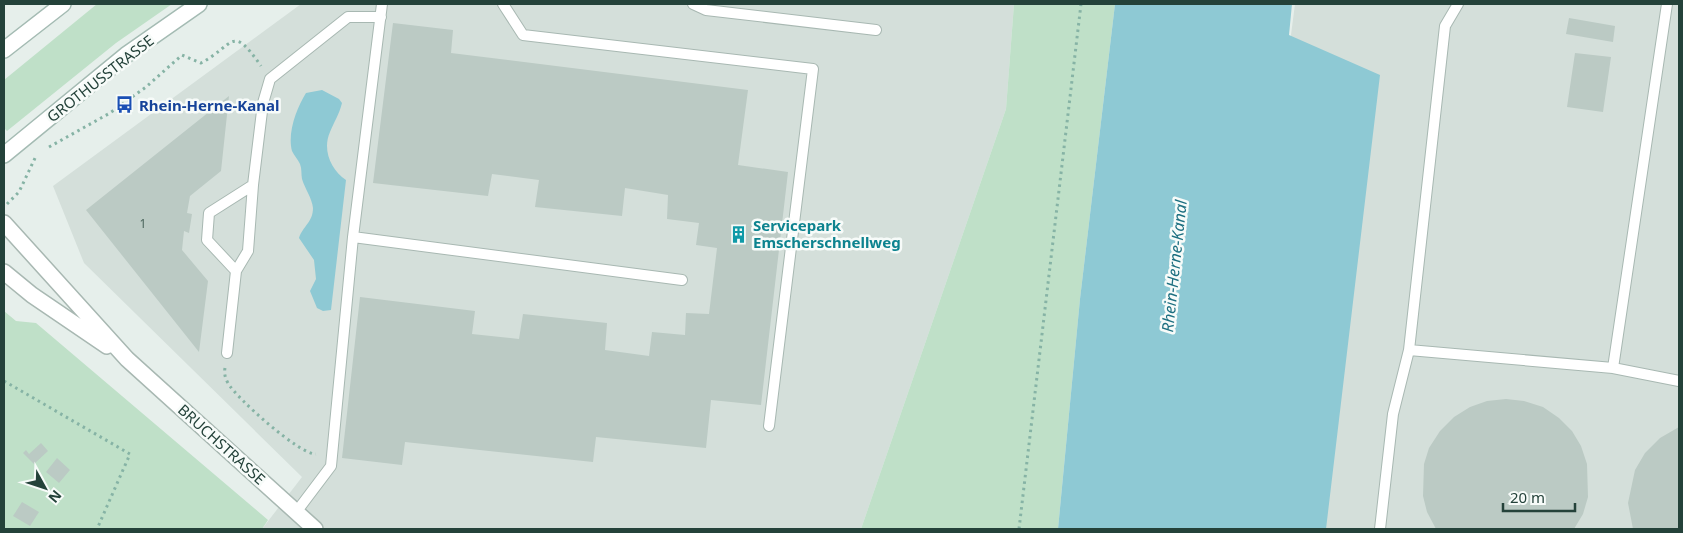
<svg xmlns="http://www.w3.org/2000/svg" width="1683" height="533" font-family="'Noto Sans',sans-serif">
	<style>
		.built { fill: #d4dfda }
		.green { fill: #bfe0c8 }
		.water { fill: #8ec9d4 }
		.building { fill: #bbcac4 }
		.lines { fill: none; stroke-linecap: round; stroke-linejoin: round }
		.lane-casing { stroke: #a8b8b2; stroke-width: 12 }
		.street-casing { stroke: #a8b8b2; stroke-width: 18 }
		.secondary-casing { stroke: #a4bbb3; stroke-width: 18 }
		.path { stroke: #86b3a5; stroke-width: 3; stroke-dasharray: 2.5 4; stroke-linecap: butt }
		.lane { stroke: #fff; stroke-width: 10 }
		.street { stroke: #fff; stroke-width: 15 }
		.secondary { stroke: #fff; stroke-width: 15 }
		.labels { text-anchor: middle; dominant-baseline: central; stroke-width: 5; stroke-linejoin: round; paint-order: stroke }
		.number-label { font-size: 12px; fill: #4a645c }
		.street-label { font-size: 15px; fill: #24423a; stroke: #f7fbf9 }
		.transit-label { font-size: 15px; font-weight: bold; fill: #164399; stroke: #f7fbf9; text-anchor: start }
		.culture-label { font-size: 15px; font-weight: bold; fill: #0d838f; stroke: #f7fbf9; text-anchor: start }
		.water-label { font-size: 16px; font-style: italic; fill: #1c6f80; stroke: #f7fbf9 }
	</style>
	<rect width="100%" height="100%" fill="#e6efeb"/>
	<path class="built" d="M301,4h713l-8,105 -145,420h-599l40,-52 -218,-214 -31,-77z
		M1295,4h384v525h-452z"/>
	<path class="green" d="M97,4h75l-56,39 -109,88 -3,-3v-48z
		M1014,4h101l-35,295 -22,230h-197l145,-420z
		M4,311l12,10 20,2 232,197 -6,9h-258z"/>
	<path class="water" d="M1115,4h177l-3,31 91,40 -54,454h-268l22,-230z
		M322,90l17,9 3,4c-3,12 -8,19 -12,29 -8,18 1,38 16,48l-15,130 -8,1 -6,-3 -7,-17 6,-12 -2,-19 -15,-22c4,-12 14,-16 14,-30 -1,-10 -8,-19 -11,-29 -1,-5 0,-10 -2,-15 -2,-4 -6,-9 -8,-13 -5,-18 5,-44 14,-58z"/>
	<path class="building" d="M1569,18l46,8 -2,16 -47,-8z
		M393,23l60,7 -2,23 297,37 -10,75 50,7 -27,233 -50,-5 -5,48 -110,-11 -3,25 -188,-20 -3,23 -60,-7 18,-161 115,14 -3,23 47,5 4,-25 84,9 -2,27 44,6 3,-24 33,3 1,-22 23,1 8,-66 -21,-3 3,-22 -32,-4 1,-24 -43,-7 -3,28 -87,-9 4,-27 -47,-6 -4,22 -115,-13z
		M1575,53l36,4 -8,55 -36,-5z
		M229,96l-8,75 -31,25 -3,17 5,1 -3,19 -5,-2 -2,19 26,31 -9,71 -113,-142z
		M1506,399l18,2 19,6 16,11 13,13 9,15 6,18 1,33 -5,17 -9,15h-138l-9,-17 -4,-16 1,-32 5,-16 11,-17 14,-14 16,-10 17,-6z
		M1679,427v102h-46l-5,-26 7,-33 10,-17 15,-15z
		M41,443l7,8 -14,13 -11,-11 3,-3 3,4z
		M57,458l13,12 -11,13 -13,-11z
		M22,502l17,10 -9,14 -17,-10z"/>
	<g class="lines">
		<defs>
			<path id="lane" d="M503,4l20,31 290,34 -44,357
				M693,4l13,6 170,20
				M253,185l10,-82 7,-24 78,-62h33
				M353,237l329,43
				M1409,350l204,18 54,-364
				M227,353l9,-82 -29,-31 2,-27 44,-28 -5,66 -12,20
				M1613,368l66,13
				M297,511l34,-45 22,-229 29,-233
				M1380,529l13,-115 16,-64 36,-324 13,-22"/>
			<path id="street" d="M4,223l123,136 188,170
				M4,272l28,23 75,51"/>
			<path id="secondary" d="M4,50l59,-46
				M4,155l122,-100 73,-51"/>
		</defs>
		<use href="#lane" class="lane-casing"/>
		<use href="#street" class="street-casing"/>
		<use href="#secondary" class="secondary-casing"/>
		<path class="path" d="M49,147l61,-34 36,-26 36,-32 19,8c34,-18 30,-40 60,3
			M7,204l12,-12 17,-36
			M225,368c-1,5 0,10 3,15 8,15 72,72 88,71
			M4,381l126,73 -33,75
			M1019,529l62,-525"/>
		<use href="#lane" class="lane"/>
		<use href="#street" class="street"/>
		<use href="#secondary" class="secondary"/>
	</g>
	<defs>
		<symbol id="bus-bare" viewBox="-9 -9 18 18"><path d="M-5-6H5V4H4V6H2V4H-2V6H-4V4H-5ZM-3.5-4V0h7V-4ZM-3.5 1.2v1.5H-2V1.2ZM2 1.2v1.5H3.5V1.2Z" fill="#1a4fb4" stroke="#f7fbf9" stroke-width="2.5" paint-order="stroke"/></symbol>
		<symbol id="building-bare" viewBox="-9 -9 18 18"><path d="M-4-6H4V6H1V3H-1V6H-4ZM-2.5-4.3h1.7v1.8h-1.7ZM.8-4.3h1.7v1.8H.8ZM-2.5-1h1.7V.8h-1.7ZM.8-1h1.7V.8H.8Z" fill="#0f9aa8" stroke="#f7fbf9" stroke-width="2.5" paint-order="stroke"/></symbol>
	</defs>
	<g fill-rule="evenodd">
		<use href="#bus-bare" x="112" y="92" width="25" height="25"/>
		<use href="#building-bare" x="726" y="222" width="25" height="25"/>
	</g>
	<g class="labels">
		<g class="number-label">
			<text x="143" y="223">1</text>
		</g>
		<g class="street-label">
			<text transform="translate(100 78) rotate(-38)">GROTHUSSTRASSE</text>
			<text transform="translate(222 444) rotate(42)">BRUCHSTRASSE</text>
		</g>
		<g class="transit-label">
			<text x="139" y="105">Rhein-Herne-Kanal</text>
		</g>
		<g class="culture-label">
			<text x="753" y="225">Servicepark<tspan x="753" dy="17">Emscherschnellweg</tspan></text>
		</g>
		<g class="water-label">
			<text transform="translate(1174 266) rotate(-84)">Rhein-Herne-Kanal</text>
		</g>
	</g>
	<rect width="1683" height="533" fill="none" stroke="#24423a" stroke-width="10"/>
	<g transform="translate(45 488) rotate(130)" stroke="#f7fbf9" stroke-width="4" paint-order="stroke">
	<path d="M0-4L9 19L0 12L-9 19Z" fill="#24423a"/>
	<text y="-8" font-size="14" font-weight="bold" text-anchor="middle" fill="#24423a">N</text>
	</g>
	<path d="M1503 503v8h72v-8" fill="none" stroke="#24423a" stroke-width="2.5"/>
	<text x="1510" y="503" font-size="15" fill="#24423a" stroke="#f7fbf9" stroke-width="4" paint-order="stroke">20 m</text>
</svg>
